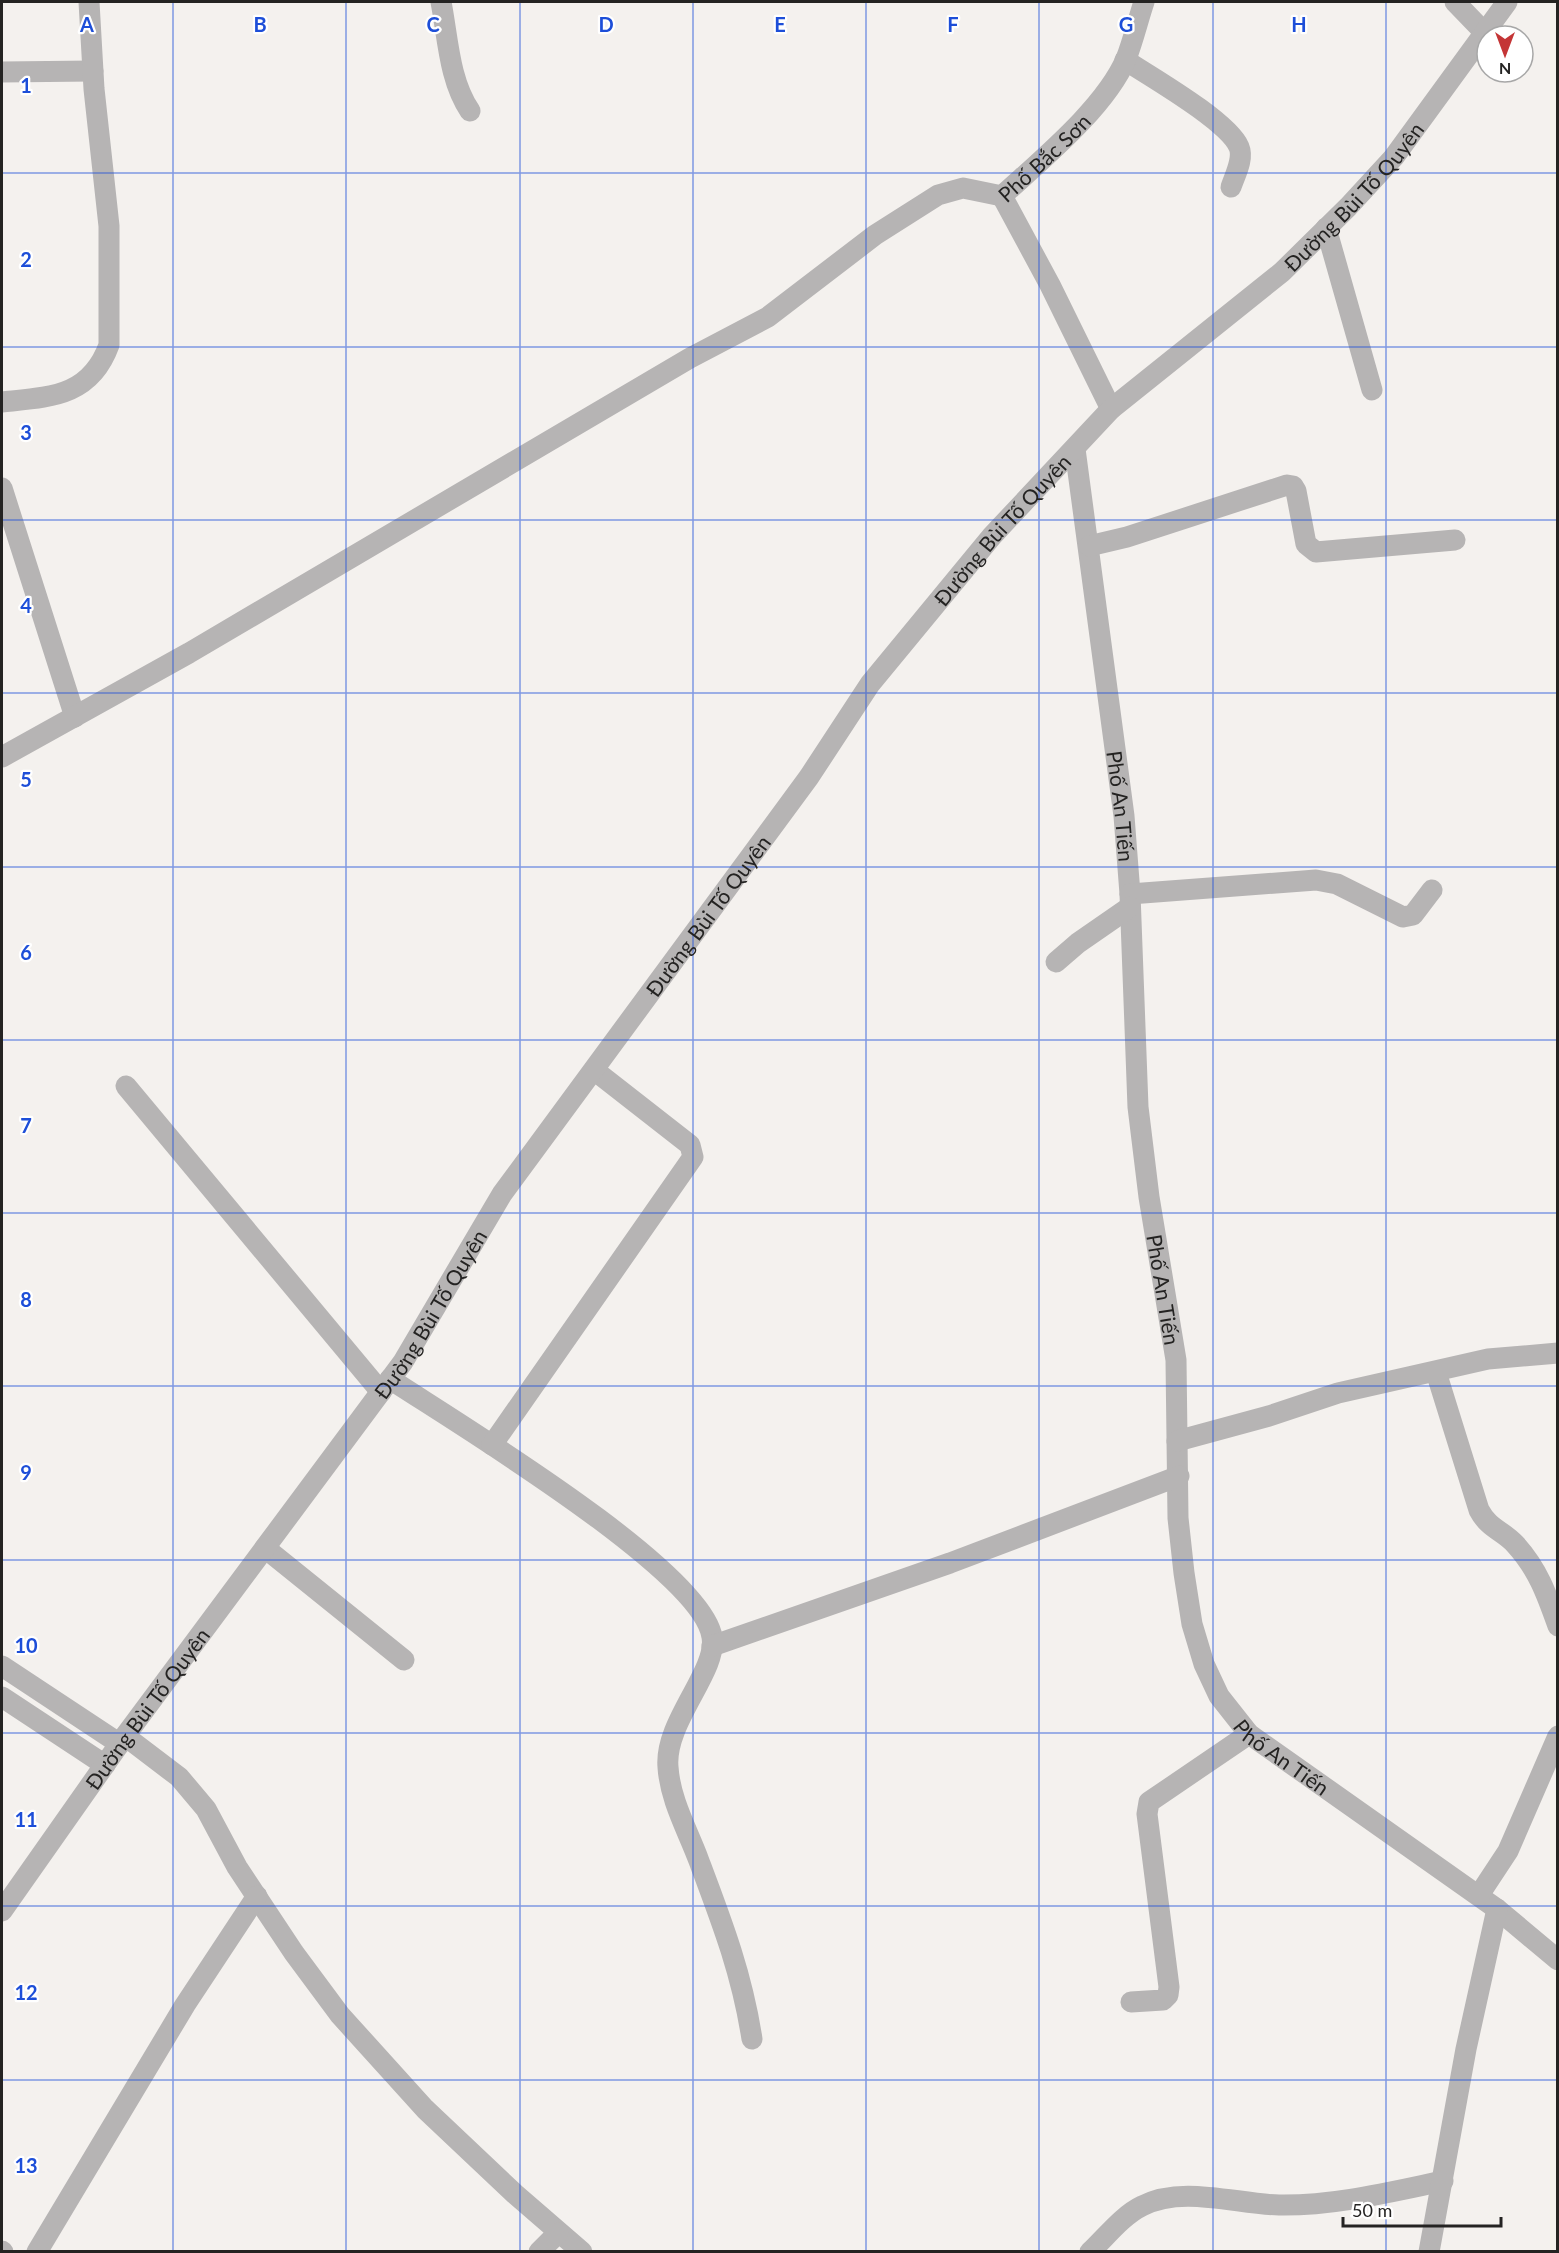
<svg xmlns="http://www.w3.org/2000/svg" width="1559" height="2253" font-family="Lato,sans-serif">
	<style>
		.lines { fill: none; stroke-linecap: round; stroke-linejoin: round }
		.minor { stroke: #b6b4b4; stroke-width: 21 }
		.grid { fill: none; stroke: #1d4ed8; stroke-width: 1.5; stroke-opacity: 0.55 }
		.labels { text-anchor: middle; dominant-baseline: central; stroke-width: 4.5; stroke-linejoin: round; paint-order: stroke }
		.street-label { font-size: 21px; fill: #242322; stroke: #fff }
		.grid-label { font-size: 20px; text-anchor: middle; font-weight: bold; fill: #1d4ed8; stroke: #fff; stroke-width: 4.5; stroke-linejoin: round; paint-order: stroke }
	</style>
	<rect width="100%" height="100%" fill="#f4f1ee"/>
	<g class="lines">
		<g class="minor">
			<path d="M441,2c7,36 8,78 29,109"/>
			<path d="M1455,2l28,29"/>
			<path d="M1125,60c26,17 103,61 114,87 5,12 -4,28 -8,40"/>
			<path d="M2,72l91,-1"/>
			<path id="s1" d="M1002,196c39,-36 103,-88 124,-137 7,-18 12,-39 18,-57"/>
			<path d="M1002,196l48,89 61,124"/>
			<path d="M1326,228l46,162"/>
			<path d="M2,402c48,-5 88,-5 107,-57v-119l-15,-137 -5,-87"/>
			<path id="s2" d="M1075,449l49,367 6,78 8,213 11,90 27,163 2,158 6,55 8,51 12,40 15,32 30,38 248,175 61,51"/>
			<path d="M2,488l73,229"/>
			<path d="M1089,546l38,-9 160,-52 6,1 3,5 10,53 10,8 139,-12"/>
			<path d="M2,757l187,-104 501,-295 78,-41 107,-82 63,-40 25,-7 39,8"/>
			<path d="M1130,894l186,-14 21,4 66,33 10,-2 19,-25"/>
			<path d="M1056,962l22,-19 52,-36"/>
			<path d="M126,1086l255,306"/>
			<path d="M1436,1372l43,138c10,19 23,20 36,34 23,25 32,51 43,82"/>
			<path d="M390,1379c62,41 312,191 322,258 6,34 -48,85 -44,130 2,33 20,64 31,94 23,61 43,113 53,178"/>
			<path d="M1177,1441l92,-25 69,-23 150,-34 70,-6"/>
			<path d="M492,1445l201,-288 -3,-12 -96,-75"/>
			<path d="M265,1548l139,112"/>
			<path d="M712,1646l238,-83 229,-87"/>
			<path d="M2,1666l118,78"/>
			<path d="M2,1697l103,68"/>
			<path d="M125,1736l54,41 27,32 31,58 57,86 46,62 85,94 90,85 67,58"/>
			<path d="M1479,1895l29,-44 50,-115"/>
			<path id="s3" d="M2,1911l123,-175 278,-374 99,-168 307,-417 61,-93 122,-148 119,-127 171,-137 66,-65 46,-50 113,-155"/>
			<path d="M1131,2002l32,-2 5,-5 1,-8 -22,-173 2,-12 100,-68"/>
			<path d="M2,2251l1,1"/>
			<path d="M37,2252l148,-247 72,-109"/>
			<path d="M539,2252l19,-19"/>
			<path d="M1090,2252c16,-15 33,-37 52,-46 40,-21 94,-2 137,-1 54,1 111,-13 164,-24"/>
			<path d="M1429,2252l37,-203 31,-140"/>
		</g>
	</g>
	<path class="grid" d="M173,2v2250M346,2v2250M520,2v2250M693,2v2250M866,2v2250M1039,2v2250M1213,2v2250M1386,2v2250M2,173h1556M2,347h1556M2,520h1556M2,693h1556M2,867h1556M2,1040h1556M2,1213h1556M2,1386h1556M2,1560h1556M2,1733h1556M2,1906h1556M2,2080h1556"/>
	<g class="labels">
		<g class="street-label">
			<text stroke="none"><textPath href="#s1" startOffset="57">Phố Bắc Sơn</textPath></text>
			<text stroke="none"><textPath href="#s3" startOffset="2193">Đường Bùi Tố Quyên</textPath></text>
			<text stroke="none"><textPath href="#s3" startOffset="1707">Đường Bùi Tố Quyên</textPath></text>
			<text stroke="none"><textPath href="#s2" startOffset="360">Phố An Tiến</textPath></text>
			<text stroke="none"><textPath href="#s3" startOffset="1221">Đường Bùi Tố Quyên</textPath></text>
			<text stroke="none"><textPath href="#s2" startOffset="846">Phố An Tiến</textPath></text>
			<text stroke="none"><textPath href="#s3" startOffset="735">Đường Bùi Tố Quyên</textPath></text>
			<text stroke="none"><textPath href="#s3" startOffset="249">Đường Bùi Tố Quyên</textPath></text>
			<text stroke="none"><textPath href="#s2" startOffset="1348">Phố An Tiến</textPath></text>
		</g>
	</g>
	<g class="grid-label">
		<text x="87" y="32">A</text>
		<text x="260" y="32">B</text>
		<text x="433" y="32">C</text>
		<text x="606" y="32">D</text>
		<text x="780" y="32">E</text>
		<text x="953" y="32">F</text>
		<text x="1126" y="32">G</text>
		<text x="1299" y="32">H</text>
		<text x="26" y="93">1</text>
		<text x="26" y="267">2</text>
		<text x="26" y="440">3</text>
		<text x="26" y="613">4</text>
		<text x="26" y="787">5</text>
		<text x="26" y="960">6</text>
		<text x="26" y="1133">7</text>
		<text x="26" y="1307">8</text>
		<text x="26" y="1480">9</text>
		<text x="26" y="1653">10</text>
		<text x="26" y="1827">11</text>
		<text x="26" y="2000">12</text>
		<text x="26" y="2173">13</text>
	</g>
	<rect width="1559" height="2253" fill="none" stroke="#242322" stroke-width="6"/>
	<g transform="translate(1505 54) rotate(180)"><circle r="28" fill="#ffffff" stroke="#a7a7a7" stroke-width="1.5"/>
	<path d="M0-4.5L10 22L0 15L-10 22Z" fill="#c43536"/>
	<text y="-9" font-size="16" font-weight="bold" text-anchor="middle" fill="#242322">N</text>
	</g>
	<path d="M1343 2217v9h158v-9" fill="none" stroke="#242322" stroke-width="3"/>
	<text x="1352" y="2217" font-size="18" fill="#242322" stroke="#ffffff" stroke-width="4.5" paint-order="stroke">50 m</text>
</svg>
